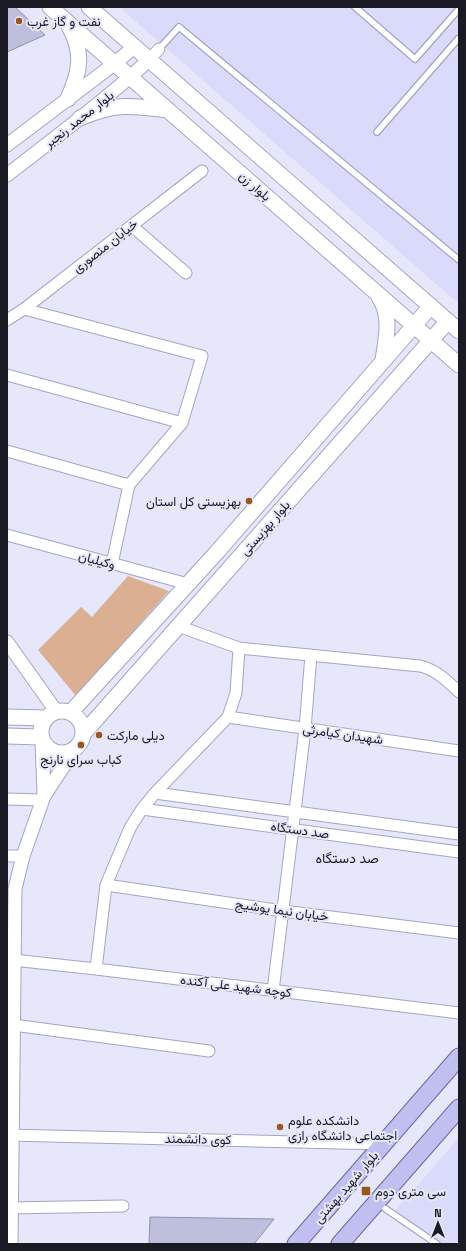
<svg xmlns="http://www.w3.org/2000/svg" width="466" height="1251" font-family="'Space Grotesk',Vazirmatn,sans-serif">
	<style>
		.built { fill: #dadbfa }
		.green { fill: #dbb092 }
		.building { fill: #bebfdd; stroke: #9090ae }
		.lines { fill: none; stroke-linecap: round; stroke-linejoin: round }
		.service-casing { stroke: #a4a5c3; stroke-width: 8 }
		.minor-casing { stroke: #a4a5c3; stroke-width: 13 }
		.tertiary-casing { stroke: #a4a5c3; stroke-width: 15 }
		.secondary-casing { stroke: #a4a5c3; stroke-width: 17 }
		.primary-casing { stroke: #6b6aa2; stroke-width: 19 }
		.service { stroke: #fff; stroke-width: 5.5 }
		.minor { stroke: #fff; stroke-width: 11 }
		.tertiary { stroke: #fff; stroke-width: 13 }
		.secondary { stroke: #fff; stroke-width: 15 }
		.primary { stroke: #c1bff0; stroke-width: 17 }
		.poi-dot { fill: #97571f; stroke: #e6e7fa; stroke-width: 1.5 }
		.labels { text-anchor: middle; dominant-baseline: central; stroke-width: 4; stroke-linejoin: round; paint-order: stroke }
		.poi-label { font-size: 13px; fill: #1a1a25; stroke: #e6e7fa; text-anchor: start }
		.street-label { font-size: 13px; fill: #1a1a25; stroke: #e6e7fa }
		.neighbourhood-label { font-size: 14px; fill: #1a1a25; stroke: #e6e7fa }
	</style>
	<rect width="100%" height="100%" fill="#e6e7fa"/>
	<path class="built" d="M119,7h340v297z
		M459,1138v106h-15l-49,-33z"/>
	<path class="green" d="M128,576l41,15 -93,105 -38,-46 43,-43 11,10z"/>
	<path class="building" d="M7,7h8l30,28 -38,17z
		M150,1217l124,2 -20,25h-105z"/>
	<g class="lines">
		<defs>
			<path id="service" d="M355,7l60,52 44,-50
				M159,49l20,-22 280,233
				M377,132l82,-94
				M377,1203l60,41"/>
			<path id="minor" d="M149,60l10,-11
				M132,226l54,47
				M24,309l178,47 -20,67 -53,62 -17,79
				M7,320l17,-11 178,-138
				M7,375l175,48
				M7,451l122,34
				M7,535l181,49
				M239,648l181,18c17,4 27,15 39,26
				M228,717l231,34
				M155,793l304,41
				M7,799l35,1
				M142,809l317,43
				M7,856h16
				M106,885l177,26 176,22
				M13,960l83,9 363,44
				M96,969l10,-84 24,-57 12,-19 13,-16 73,-76 8,-24 3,-45 -61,-22
				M273,991l32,-262 6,-74
				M13,1025l196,26
				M7,1135l377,9
				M7,1208l116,-2"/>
			<path id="tertiary" d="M7,145l107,-81 20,-17
				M7,175c48,-37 97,-74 142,-115
				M7,642l49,69
				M42,740l2,56
				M11,1244l4,-355 8,-33 21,-60 33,-50"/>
			<path id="secondary" d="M50,7l409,358
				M89,7l370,324
				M68,99c12,-27 16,-46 1,-73
				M80,118c34,-15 52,-13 88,-8
				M379,297c13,19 7,42 4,63
				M41 732a21 21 0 1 1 42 0a21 21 0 1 1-42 0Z
				M71,712l147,-161 213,-245
				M7,717l39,1
				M83,734l365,-413
				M7,736l34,1"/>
			<path id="primary" d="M296,1244l163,-187
				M340,1244l119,-136"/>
		</defs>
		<use href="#service" class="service-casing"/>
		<use href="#minor" class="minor-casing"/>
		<use href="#tertiary" class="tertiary-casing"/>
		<use href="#secondary" class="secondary-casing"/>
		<use href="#primary" class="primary-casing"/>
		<use href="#service" class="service"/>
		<use href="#minor" class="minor"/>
		<use href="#tertiary" class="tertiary"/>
		<use href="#secondary" class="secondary"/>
		<use href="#primary" class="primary"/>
	</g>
	<g class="poi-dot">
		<circle cx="19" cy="21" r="4"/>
		<circle cx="249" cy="501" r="4"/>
		<circle cx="99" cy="735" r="4"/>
		<circle cx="81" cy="745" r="4"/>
		<circle cx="280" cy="1127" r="4"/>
		<rect x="361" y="1186" width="10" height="10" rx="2"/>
	</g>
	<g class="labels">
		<g class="poi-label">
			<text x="27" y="21">نفت و گاز غرب</text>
			<text x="241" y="501" text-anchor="end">بهزیستی کل استان</text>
			<text x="107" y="735">دیلی مارکت</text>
			<text x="81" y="759" text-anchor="middle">کباب سرای نارنج</text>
			<text x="288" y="1120">دانشکده علوم<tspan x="288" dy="15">اجتماعی دانشگاه رازی</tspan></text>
			<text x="375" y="1191">سی متری دوم</text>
		</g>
		<g class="street-label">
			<text transform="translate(79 119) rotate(-38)">بلوار محمد رنجبر</text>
			<text transform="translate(255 186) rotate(41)">بلوار زن</text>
			<text transform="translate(105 246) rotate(-38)">خیابان منصوری</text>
			<text transform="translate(265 528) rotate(-49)">بلوار بهزیستی</text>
			<text transform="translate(97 560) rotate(15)">وکیلیان</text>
			<text transform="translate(343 734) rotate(8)">شهیدان کیامرثی</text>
			<text transform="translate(300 830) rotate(8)">صد دستگاه</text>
			<text transform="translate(282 910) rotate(8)">خیابان نیما یوشیج</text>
			<text transform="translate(236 986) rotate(7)">کوچه شهید علی آکنده</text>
			<text transform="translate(198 1139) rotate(1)">کوی دانشمند</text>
			<text transform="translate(346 1187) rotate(-49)">بلوار شهید بهشتی</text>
		</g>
		<g class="neighbourhood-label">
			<text x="347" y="858">صد دستگاه</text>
		</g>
	</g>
	<rect width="466" height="1251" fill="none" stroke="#1a1a25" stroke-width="16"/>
	<g transform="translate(438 1223)" stroke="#e6e7fa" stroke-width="3" paint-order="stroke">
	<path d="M0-3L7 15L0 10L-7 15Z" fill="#1a1a25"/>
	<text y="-6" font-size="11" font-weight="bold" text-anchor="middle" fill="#1a1a25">N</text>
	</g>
</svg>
